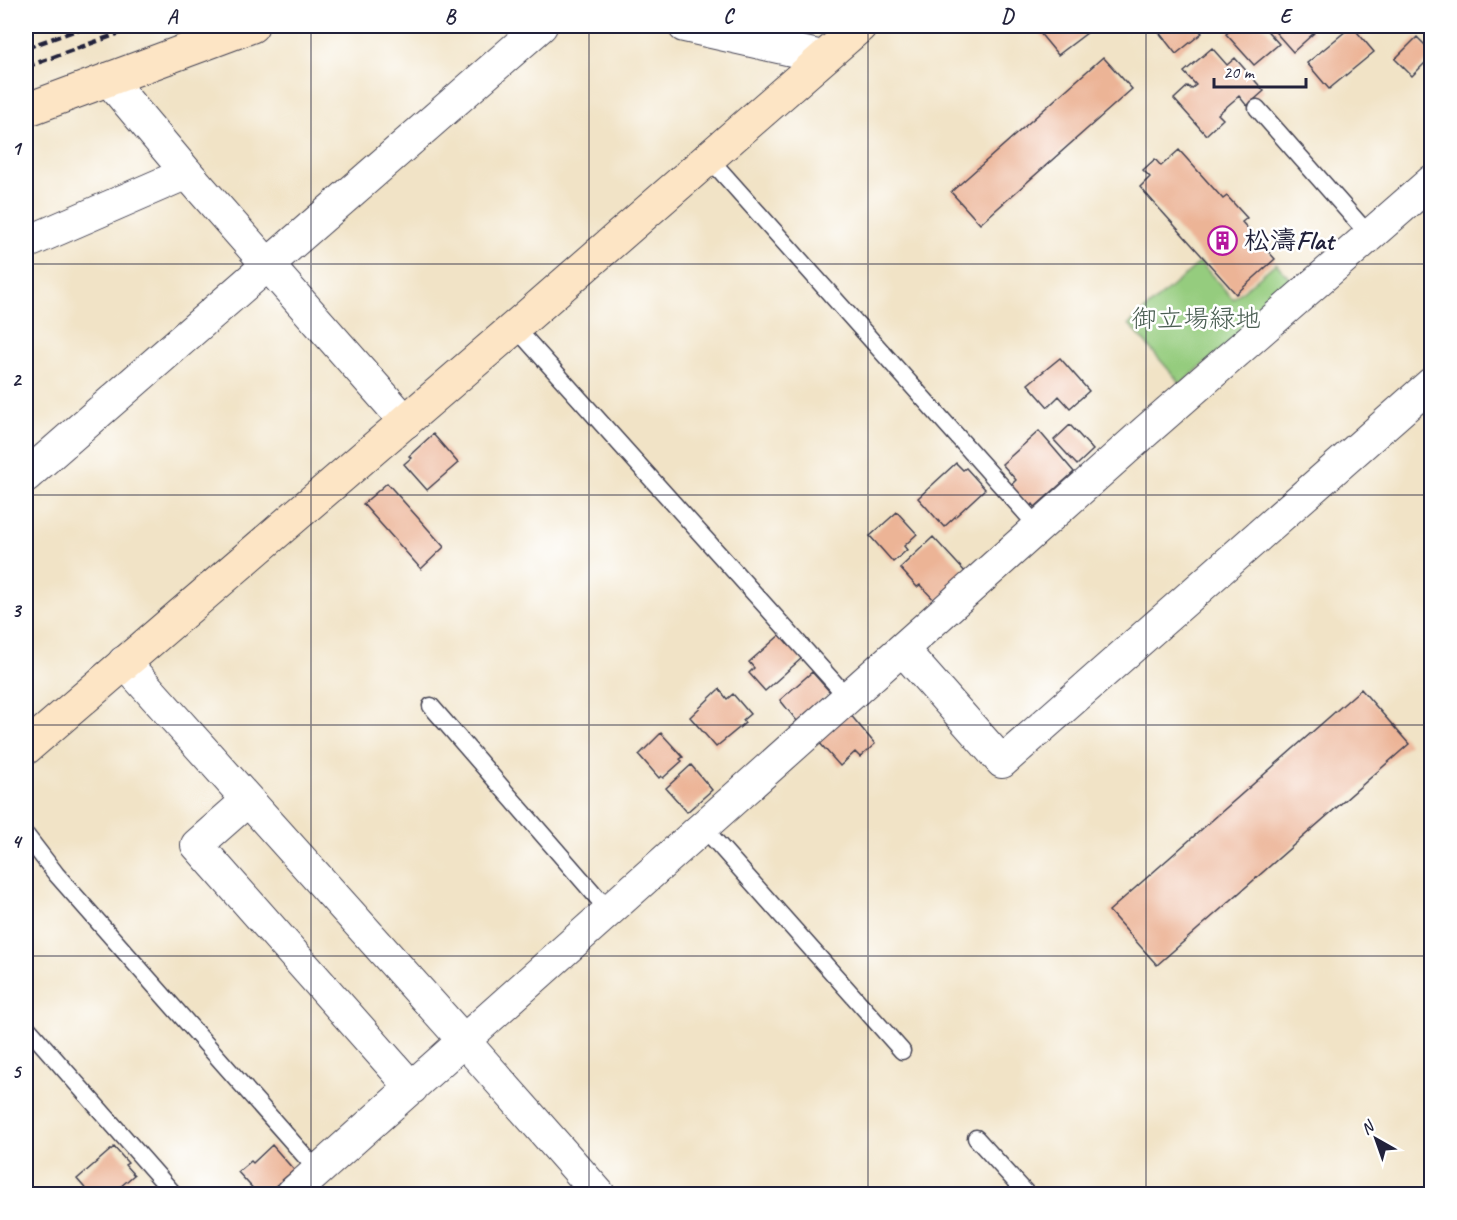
<svg xmlns="http://www.w3.org/2000/svg" width="1457" height="1220" font-family="Caveat,'Klee One',sans-serif">
	<style>
		.green { fill: #95cc7e; stroke: #5c775c; stroke-width: 1.5 }
		.building { fill: #ecb496 }
		.lines { fill: none; stroke-linecap: round; stroke-linejoin: round }
		.lane-casing { stroke: #413f50; stroke-width: 19 }
		.street-casing { stroke: #413f50; stroke-width: 34 }
		.secondary-casing { stroke: #413f50; stroke-width: 35 }
		.lane { stroke: #fff; stroke-width: 16 }
		.street { stroke: #fff; stroke-width: 32 }
		.secondary { stroke: #fde5c5; stroke-width: 33 }
		.rail { stroke: #22223b; stroke-width: 4.5; stroke-dasharray: 9 4.5; stroke-linecap: butt }
		.grid { fill: none; stroke: #22223b; stroke-width: 1.5; stroke-opacity: 0.55 }
		.labels { text-anchor: middle; dominant-baseline: central; stroke-width: 5; stroke-linejoin: round; paint-order: stroke }
		.poi-label { font-size: 26px; font-weight: bold; fill: #22223b; stroke: #fff; text-anchor: start }
		.park-label { font-size: 26px; fill: #4a5e52; stroke: #fff }
		.neatline { fill: none; stroke: #22223b; stroke-width: 2 }
		.grid-label { font-size: 20px; text-anchor: middle; font-weight: bold; fill: #22223b }
	</style>
	<rect width="100%" height="100%" fill="#fff"/>
	<filter id="ink" filterUnits="userSpaceOnUse"><feTurbulence type="fractalNoise" baseFrequency=".0167" numOctaves="2"/><feDisplacementMap in="SourceGraphic" scale="12" xChannelSelector="R" yChannelSelector="G"/><feConvolveMatrix kernelMatrix="1 2 1 2 8 2 1 2 1" color-interpolation-filters="sRGB"/></filter>
	<filter id="wash" filterUnits="userSpaceOnUse"><feTurbulence type="fractalNoise" baseFrequency=".008" numOctaves="4" result="noise"/><feDisplacementMap in="SourceGraphic" scale="24" xChannelSelector="R" yChannelSelector="G"/><feGaussianBlur stdDeviation="1.35" result="paint"/><feColorMatrix in="noise" values="0 0 0 0 0 0 0 0 0 0 0 0 0 0 0 0 0 1.4 0 .05"/><feComposite in="paint" operator="in"/></filter>
	<g filter="url(#wash)">
		<rect width="100%" height="100%" fill="#f1e3c6"/>
		<path class="green" d="M1200,262l33,37 43,-36 20,23 -115,98 -52,-60z"/>
		<g id="blocks">
			<path class="building" d="M1034,26h62l-38,29z
				M1154,26h48l-4,3 4,4 -26,21z
				M1236,26h27l16,18 -25,21 -28,-31z
				M1270,26h37l7,7 -21,19z
				M1352,26l22,26 -45,37 -22,-26z
				M1417,37l15,15v4l-20,20 -17,-17z
				M1212,48l15,17 8,-7 29,33 -17,15 -8,-10 -21,18 5,5 -17,16 -32,-36 14,-13 3,3 5,-4 -12,-13z
				M1103,57l29,32 -152,135 -29,-32z
				M1179,150l44,49 4,-3 20,22 -5,4 33,37 -39,35 -96,-107 10,-10 -7,-7 12,-11 6,7z
				M1060,358l29,33 -19,17 -11,-12 -11,11 -20,-23z
				M1070,425l23,25 -16,15 -23,-25z
				M1039,431l35,41 -39,35 -2,-3 -4,3 -19,-21 6,-6 -14,-16z
				M433,434l25,29 -31,27 -23,-26 7,-6 -2,-2z
				M956,463l7,7 3,-2 19,21 -41,38 -26,-29z
				M387,483l57,64 -23,22 -58,-65z
				M897,512l20,22 -13,12 3,4 -14,12 -23,-26z
				M933,537l34,37 -31,28 -16,-17 -3,2 -17,-19z
				M781,634l21,24 -37,33 -16,-18 5,-5 -5,-6z
				M812,672l18,20 -33,29 -17,-21z
				M719,689l8,10 6,-5 17,20 -7,6 2,3 -29,24 -26,-30z
				M1361,689l48,55 -252,221 -48,-54z
				M849,713l26,31 -15,13 -5,-5 -15,14 -22,-25z
				M661,733l22,24 -3,2 2,2 -19,17 -2,-2 -2,2 -20,-23z
				M691,765l21,25 -25,22 -21,-24z
				M272,1145l22,25 -28,24h-8l-20,-22 13,-11 2,2z
				M114,1147l14,16 -3,2 9,10 -22,19h-22l-13,-15z"/>
		</g>
	</g>
	<g filter="url(#ink)">
		<use href="#blocks" fill-opacity="0" stroke="#413f50" stroke-width="1.5"/>
		<g class="lines">
			<defs>
				<path id="lane" d="M1257,108l112,127
					M709,158l330,370
					M515,327l334,372
					M431,706l178,205
					M703,827l199,224
					M26,835l30,39 262,297
					M26,1026l148,168
					M976,1138l51,56"/>
				<path id="street" d="M684,26l139,31
					M108,79l79,94 219,249
					M26,243l161,-70
					M26,476l515,-450
					M903,650l99,112 430,-379
					M124,662l341,380 134,152
					M248,800l-51,45 215,243
					M292,1194l854,-763 286,-250"/>
				<path id="secondary" d="M26,110l226,-84
					M26,748l489,-421 345,-301"/>
			</defs>
			<use href="#lane" class="lane-casing"/>
			<use href="#street" class="street-casing"/>
			<use href="#secondary" class="secondary-casing"/>
			<use href="#lane" class="lane"/>
			<use href="#street" class="street"/>
			<use href="#secondary" class="secondary"/>
			<path class="rail" d="M26,48l62,-22
				M26,67l113,-41"/>
		</g>
	</g>
	<path class="grid" d="M311,26v1168M589,26v1168M868,26v1168M1146,26v1168M26,264h1406M26,495h1406M26,725h1406M26,956h1406"/>
	<defs>
		<symbol id="building-ring" viewBox="-11 -11 22 22"><circle r="9.5" fill="#fff" stroke="#b5179e" stroke-width="1.5"/><path d="M-4-6H4V6H1V3H-1V6H-4ZM-2.5-4.3h1.7v1.8h-1.7ZM.8-4.3h1.7v1.8H.8ZM-2.5-1h1.7V.8h-1.7ZM.8-1h1.7V.8H.8Z" fill="#b5179e"/></symbol>
	</defs>
	<g fill-rule="evenodd">
		<use href="#building-ring" x="1206" y="224" width="33" height="33"/>
	</g>
	<g class="labels">
		<g class="poi-label">
			<text x="1244" y="240">松濤Flat</text>
		</g>
		<g class="park-label">
			<text x="1196" y="318">御立場緑地</text>
		</g>
	</g>
	<rect width="1457" height="1220" fill="none" stroke="#fff" stroke-width="66"/>
	<g transform="translate(1376 1139) rotate(320)" stroke="#ffffff" stroke-width="4.5" paint-order="stroke">
	<path d="M0-4.5L10 22L0 15L-10 22Z" fill="#22223b"/>
	<text y="-9" font-size="16" font-weight="bold" text-anchor="middle" fill="#22223b">N</text>
	</g>
	<path d="M1214 78v9h92v-9" fill="none" stroke="#22223b" stroke-width="3"/>
	<text x="1223" y="78" font-size="18" fill="#22223b" stroke="#ffffff" stroke-width="4.5" paint-order="stroke">20 m</text>
	<rect x="33" y="33" width="1391" height="1154" class="neatline"/>
	<g class="grid-label">
		<text x="172" y="23">A</text>
		<text x="450" y="23">B</text>
		<text x="728" y="23">C</text>
		<text x="1007" y="23">D</text>
		<text x="1285" y="23">E</text>
		<text x="16" y="155">1</text>
		<text x="16" y="386">2</text>
		<text x="16" y="617">3</text>
		<text x="16" y="848">4</text>
		<text x="16" y="1078">5</text>
	</g>
</svg>
